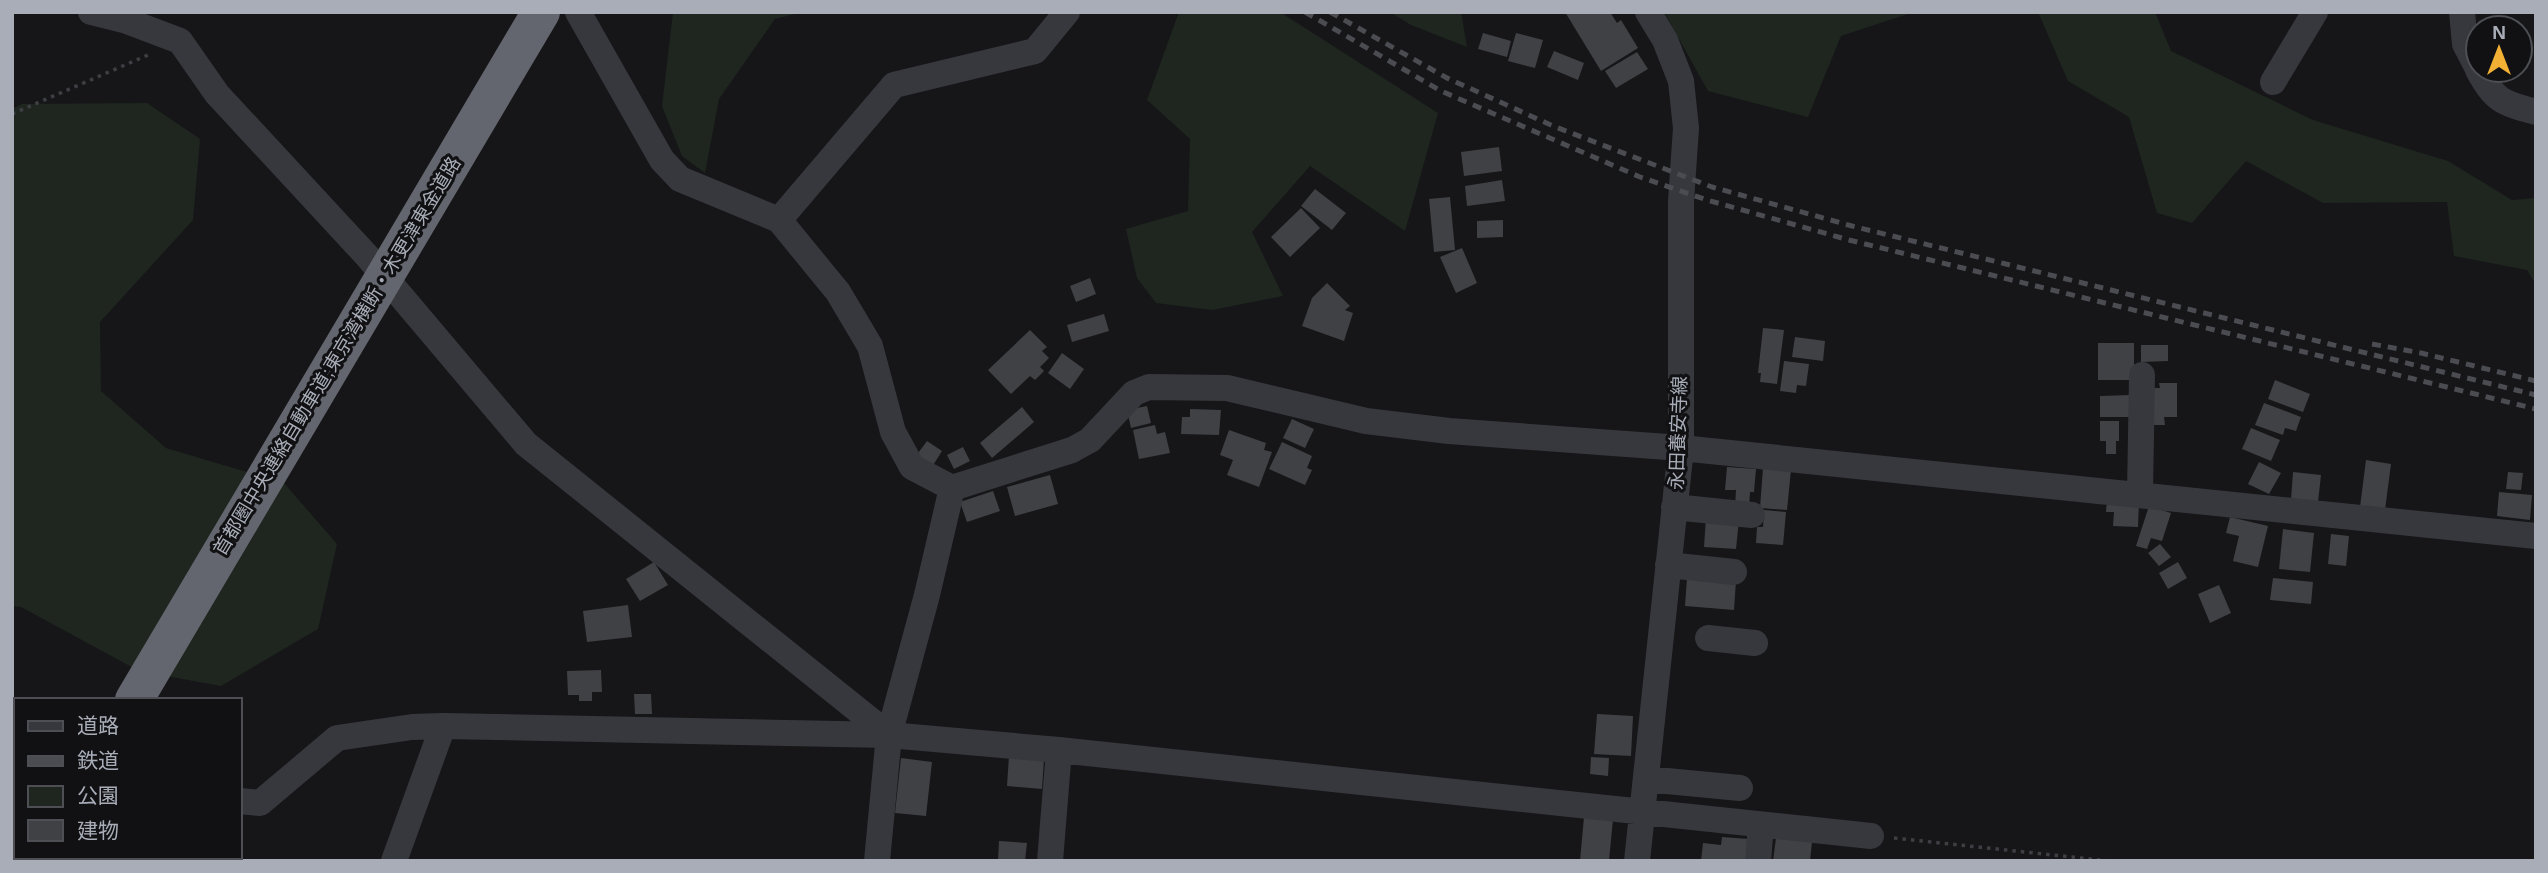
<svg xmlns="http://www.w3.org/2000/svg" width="2548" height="873" font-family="Helvetica,'Noto Sans JP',sans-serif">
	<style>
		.green { fill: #1e261f }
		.building { fill: #404145 }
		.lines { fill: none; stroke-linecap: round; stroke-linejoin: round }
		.path { stroke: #3d3f44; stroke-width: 3.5; stroke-dasharray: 3.5 5; stroke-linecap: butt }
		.minor { stroke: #37383d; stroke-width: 26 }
		.highway { stroke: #63666e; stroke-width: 38 }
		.rail { stroke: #4a4c52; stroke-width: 5; stroke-dasharray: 9 7; stroke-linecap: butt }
		.highway-bridge { stroke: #63666e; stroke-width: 38 }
		.labels { text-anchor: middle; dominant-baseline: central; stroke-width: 6; stroke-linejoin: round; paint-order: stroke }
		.street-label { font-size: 19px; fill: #a8adb8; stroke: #111113 }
	</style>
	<rect width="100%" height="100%" fill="#161618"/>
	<path class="green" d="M673,12h130l-28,7 -56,80 -14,74 -23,-17 -20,-50z
		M1179,12h101l158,101 -33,118 -95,-65 -58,66 31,64 -71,14 -56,-7 -19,-25 -11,-49 62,-18 2,-72 -43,-39z
		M1390,12h71l6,35 -56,-22z
		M1664,12h250l-73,24 -33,81 -100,-26z
		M2038,12h117l16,39 142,69 135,41 64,39 24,-2v87l-9,-15 -73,-14 -7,-54 -124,1 -77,-42 -54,62 -35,-10 -28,-96 -61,-36z
		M147,103l53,36 -7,81 -93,102 1,69 65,57 118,35 53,61 -19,85 -97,57 -82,-15 -118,-64 -9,-1v-497l10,-5z"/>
	<path class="building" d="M1565,12h45l7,11 4,-3 17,28 -37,23z
		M1483,33l28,8 -4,16 -29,-8z
		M1516,33l27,7 -8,28 -27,-7z
		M1554,51l30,12 -6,17 -31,-13z
		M1637,52l11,17 -32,19 -11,-17z
		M1499,147l3,24 -38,5 -3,-24z
		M1502,180l3,21 -38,5 -2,-20z
		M1315,189l31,24 -14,17 -31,-24z
		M1450,197l5,53 -21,2 -5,-53z
		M1301,208l19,20 -30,29 -19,-20z
		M1503,220v17l-26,1v-17z
		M1462,248l15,35 -21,10 -16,-36z
		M1090,278l6,16 -20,8 -6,-16z
		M1327,283l23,23 -5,4 8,3 -9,28 -42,-15 10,-28z
		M1104,314l5,17 -37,11 -5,-17z
		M1763,328l21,2 -7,54 -17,-2 1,-9h-3z
		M1030,330l17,17 -5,4 7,7 -9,9 4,4 -9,9 -5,-4 -19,18 -23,-24z
		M1795,337l30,4 -2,20 -31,-4z
		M2098,343h36v37h-36z
		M2141,345h27v16l-27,1z
		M1062,353l22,16 -14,20 -22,-16z
		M1784,361l25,3 -3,22 -9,-1 -1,8 -16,-2z
		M2275,380l35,14 -7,18 -35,-13z
		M2159,383h18v34h-13l1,8h-17v-37h12z
		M2130,395v22h-30v-21z
		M2264,403l37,14 -5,14 -11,-3 -2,7 -28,-10z
		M1147,406l4,17 -20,5 -4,-18z
		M1022,407l12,15 -42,36 -12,-15z
		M1190,409l31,1 -2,25 -38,-1 1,-17h8z
		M1292,419l22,10 -9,19 -22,-10z
		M2100,421h19v20h-3v13h-10v-13h-6z
		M1155,425l2,9 8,-2 5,21 -31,6 -6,-29z
		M2251,428l29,12 -9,21 -29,-12z
		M1229,430l37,13 -2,7 8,2 -13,35 -32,-12 6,-15 -13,-5z
		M927,441l15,10 -10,16 -16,-11z
		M1282,442l30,14 -5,12 5,2 -7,15 -36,-16z
		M963,447l7,14 -16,8 -7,-14z
		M2366,460l25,4 -6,46 -25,-3z
		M2259,462l22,11 -12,21 -21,-10z
		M1727,467l29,2 -2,23h-4l-1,16 -14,-1 1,-17h-11z
		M1763,468l28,2 -4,40 -27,-2z
		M2293,472l28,3 -3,27 -27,-2z
		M2508,472l15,1 -2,17 -15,-1z
		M1050,475l8,29 -43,12 -8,-29z
		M993,491l7,20 -33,11 -7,-20z
		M2499,492l33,3 -2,25 -33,-4z
		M2107,499l32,2 -1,26 -25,-1 1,-14h-8z
		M2149,506l22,7 -9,28 -11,-3 -4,11 -11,-3z
		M1764,510l22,2 -3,33 -27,-2 1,-16h6z
		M1706,517l33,3 -3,29 -32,-2z
		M2230,517l38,9 -10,41 -25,-6 6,-25 -13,-3z
		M2283,529l31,4 -4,39 -31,-3z
		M2331,534l18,2 -3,30 -18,-2z
		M2160,544l11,13 -12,9 -11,-13z
		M654,562l14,23 -28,16 -14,-22z
		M2178,562l9,16 -19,11 -9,-16z
		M1687,578l49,3 -2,29 -49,-4z
		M2273,578l40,4 -2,22 -41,-4z
		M2219,585l12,28 -21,10 -12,-29z
		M628,605l4,32 -45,5 -4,-31z
		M601,670l1,22h-10v9h-13v-6h-11l-1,-24z
		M634,694h17l1,20h-17z
		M1597,714l36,2 -2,40 -37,-2z
		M1009,756l35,2 -2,31 -35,-3z
		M1591,757l18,1 -1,18 -18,-2z
		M901,758l31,4 -6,54 -31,-3z
		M1584,817l29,2 -4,42h-29z
		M1722,837l27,2 -2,22h-46l2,-18 18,2z
		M1776,838l36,4 -2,19h-37z
		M999,841l28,2 -2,18h-27z"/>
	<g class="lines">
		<path class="path" d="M12,114l136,-59
			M1894,838l215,23"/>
		<path class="minor" d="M91,12l36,9 53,20 37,53 151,163 158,187 363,291
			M578,12l84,148 18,19 99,41 59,72 32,54 23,86 19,35 40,21 120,-38 18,-10 44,-47 15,-6 78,1 139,33 83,10 232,17 855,88
			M2462,12l3,32 13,25
			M2478,70c17,31 24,33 58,42
			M2273,82l42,-70
			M779,220l115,-135 141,-34 32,-39
			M2140,494l2,-119
			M1674,507l78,8
			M1668,565l66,7
			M1708,638l47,5
			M1646,779l94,9
			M12,783h4
			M240,801l20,2 77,-65 75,-11 31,-1 446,9 170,15 812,86
			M394,861l49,-135
			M877,861l12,-126 38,-140 25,-107
			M1050,861l9,-111
			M1637,861l44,-413v-247l5,-73 -5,-47 -16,-41 -17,-28
			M1758,861l3,-36"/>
		<path class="highway" d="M40,861l2,-4"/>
		<path class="rail" d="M1305,12l136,79 199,86 67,23 142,40 687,169
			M1330,12l117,66 106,48 159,61 140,39 684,169
			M2372,344l49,9 115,28"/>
		<path class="highway-bridge" d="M134,700l407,-688"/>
	</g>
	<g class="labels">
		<g class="street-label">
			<text transform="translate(337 356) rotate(-59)">首都圏中央連絡自動車道;東京湾横断・木更津東金道路</text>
			<text transform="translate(1678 433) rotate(-88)">永田養安寺線</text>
		</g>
	</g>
	<rect width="2548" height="873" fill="none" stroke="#a8adb8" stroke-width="28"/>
	<rect x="14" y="698" width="228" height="161" fill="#111113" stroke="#4d4f55" stroke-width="2"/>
	<rect x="28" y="721" width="35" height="10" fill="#37383d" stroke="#4d4f55" stroke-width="2"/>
	<text x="77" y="733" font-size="21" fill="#a8adb8">道路</text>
	<rect x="28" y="756" width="35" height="10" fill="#4a4c52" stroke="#4d4f55" stroke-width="2"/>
	<text x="77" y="768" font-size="21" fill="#a8adb8">鉄道</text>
	<rect x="28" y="786" width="35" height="21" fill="#1e261f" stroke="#4d4f55" stroke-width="2"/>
	<text x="77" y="803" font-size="21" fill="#a8adb8">公園</text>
	<rect x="28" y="820" width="35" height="21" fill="#404145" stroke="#4d4f55" stroke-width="2"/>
	<text x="77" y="838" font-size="21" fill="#a8adb8">建物</text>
	<g transform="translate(2499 49)"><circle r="33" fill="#111113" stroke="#4d4f55" stroke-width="2"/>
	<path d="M0-5L12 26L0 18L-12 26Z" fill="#f2b134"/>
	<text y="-10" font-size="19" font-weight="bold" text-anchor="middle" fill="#a8adb8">N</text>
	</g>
</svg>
